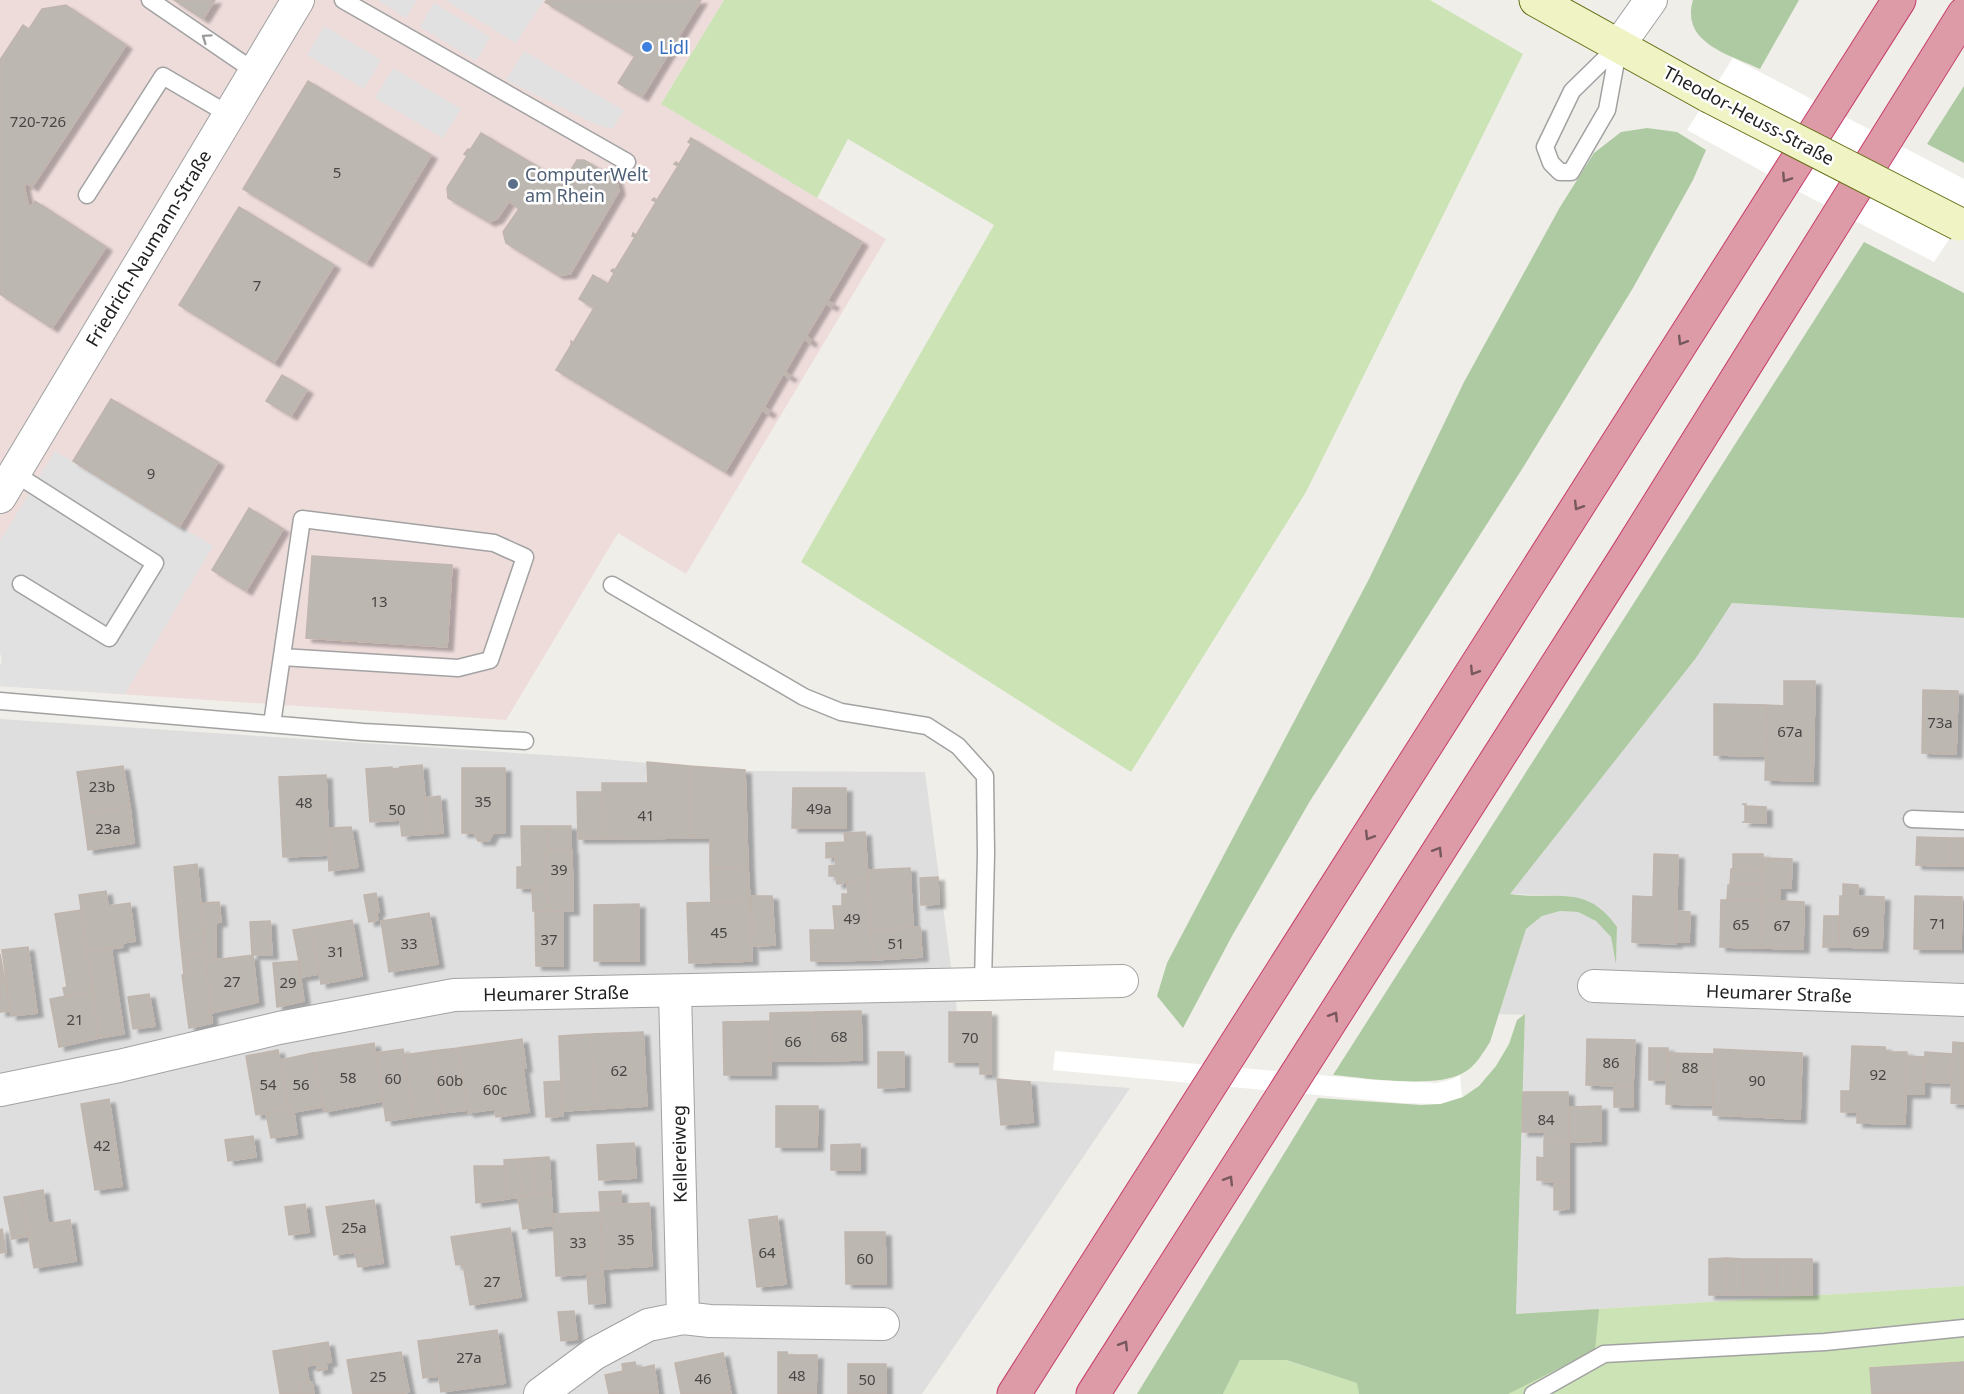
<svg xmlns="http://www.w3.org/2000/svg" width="1964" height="1394" font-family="'Noto Sans',sans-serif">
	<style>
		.residential { fill: #dfdede }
		.commercial { fill: #eedcdb }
		.grass { fill: #cce3b6 }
		.forest { fill: #aecaa3 }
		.parking { fill: #e1e1e1 }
		.pier { fill: #fff }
		.building { fill: #bdb7b2; stroke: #c0b5ad; stroke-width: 1.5; filter: url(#shadow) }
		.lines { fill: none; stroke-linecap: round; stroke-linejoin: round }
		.lane-casing { stroke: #a2a2a2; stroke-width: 19 }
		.street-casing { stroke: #a2a2a2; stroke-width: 34 }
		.secondary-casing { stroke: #636d13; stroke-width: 35 }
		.highway-casing { stroke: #c63e6c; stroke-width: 35 }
		.lane { stroke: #fff; stroke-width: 16 }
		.street { stroke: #fff; stroke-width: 32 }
		.secondary { stroke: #f0f3c4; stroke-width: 33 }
		.highway { stroke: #dd9ba7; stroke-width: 33 }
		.secondary-bridge-casing { stroke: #636d13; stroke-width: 35; stroke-linecap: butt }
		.secondary-bridge { stroke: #f0f3c4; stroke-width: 33 }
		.oneway { stroke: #9b9b9b }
		.oneway2 { stroke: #76585d }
		.shop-dot { fill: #3f7fe0; stroke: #fff; stroke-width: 2 }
		.service-dot { fill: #5c6f8a; stroke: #fff; stroke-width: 2 }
		.labels { text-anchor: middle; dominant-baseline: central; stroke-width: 5; stroke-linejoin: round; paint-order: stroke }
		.number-label { font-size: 15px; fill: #484645 }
		.shop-label { font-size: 18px; fill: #366cbe; stroke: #fff; text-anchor: start }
		.street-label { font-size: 18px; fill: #212121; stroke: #fff }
		.service-label { font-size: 18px; fill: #4e5e75; stroke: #fff; text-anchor: start }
	</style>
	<defs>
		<filter id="shadow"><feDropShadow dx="6" dy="4" stdDeviation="1.5" flood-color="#0004"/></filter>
	</defs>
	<rect width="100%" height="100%" fill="#f0eee9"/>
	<path class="residential" d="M1732,603l232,15v668l-448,28 9,-299 -26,-1 27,-85 16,-13 18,-5 18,1 19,9 14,16 5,23 1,-33 -48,-31 -59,-2 186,-236z
		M0,719l578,38 167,14 180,1 32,239h35v67l138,10 -208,306h-922z"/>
	<path class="commercial" d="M0,0h724l-63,104 225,135 -200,335 -68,-41 -112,187 -506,-34v-20l2,-4 -2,-11z"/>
	<path class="grass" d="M724,0h706l93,54 -217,438 -175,280 -330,-210 193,-337 -146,-86 -31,59 -156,-94z
		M1964,1286v108h-470l22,-80z
		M1240,1360h45l73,23 1,11h-136z"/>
	<path class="forest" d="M1693,0h106l-39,69c-30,-14 -80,-26 -67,-69z
		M1964,86v77l-37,-19z
		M1647,128l30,4 29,18 -13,30 -60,108 -109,178 -214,335 -78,135 -49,92 -26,-32 10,-33 202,-384 95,-197 96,-175 34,-54 27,-21z
		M1864,242l100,51v325l-232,-15 -36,55 -186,236c45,7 76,-12 107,33l-1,37 -5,-27 -15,-16 -18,-9 -18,-1 -18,5 -16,13 -36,113c-7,11 -15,25 -27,31 -28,16 -97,5 -130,2z
		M1525,1014l-9,300 83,-5 -4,41 -87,44h-149l-2,-11 -71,-23h-46l-17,34h-86l181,-296 103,7 19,-1 23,-7 16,-11 17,-20 13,-22 8,-24z"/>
	<path class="parking" d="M377,0h40l-11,18z
		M445,0h99l-28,43z
		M434,3l56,34 -14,24 -56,-34z
		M324,26l57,34 -17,29 -57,-34z
		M524,51l100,60 -12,18 -15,-4 -91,-45z
		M393,68l68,41 -18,29 -68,-40z
		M55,451l158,95 -88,148 -125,-8v-20l2,-4 -2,-11v-110z"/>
	<path class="pier" d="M1733,58l231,121v38l-30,45 -125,-65 -122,-67z
		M1055,1051l318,29 64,3 16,-4 7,-4 2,22 -22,7 -38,-1 -349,-33z"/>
	<path class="building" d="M174,0h41l-12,19z
		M547,0h154l-59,97 -24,-14 17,-27 -90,-54z
		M66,5l60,40 -94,142 -6,-4 -2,4 4,17 3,3 4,-6 71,46 -54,81 -52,-34v-234l23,-35 6,4 13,-20z
		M308,81l123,74 -65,108 -123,-74z
		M481,133l82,49 14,-22h7l32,19 3,12 -49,83 -12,1 -52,-32 -3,-11 16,-23 -10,-8 -12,18 -8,3 -41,-24 -1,-10 20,-32 -3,-2 4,-5 2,1z
		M691,138l171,104 -35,59 6,3 -2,3 -5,-4 -20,33 5,4 -1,3 -6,-4 -19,33 6,4 -2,2 -6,-4 -19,33 6,4 -2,3 -6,-4 -37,62 -169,-102 15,-25v-4l2,2 21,-35 -15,-9 14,-24 15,9 6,-11 -3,-2 2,-2 2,1 20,-33 -3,-1 1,-3 3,2 20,-33 -4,-2 2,-2 3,2 21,-34 -4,-2 2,-2 3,2 12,-20 -3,-2z
		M239,207l95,58 -60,98 -95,-58z
		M282,375l25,15 -16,26 -25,-15z
		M111,399l107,63 -39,65 -106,-66z
		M249,508l34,21 -37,62 -34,-21z
		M312,556l140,9 -5,82 -141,-9z
		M1784,681h31l-2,100 -48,-1 2,-75 17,1z
		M1923,690l35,1 -2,63 -34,-1z
		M1714,704l53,1 -2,51 -51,-1z
		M647,762l42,4 1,72 -87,1 -1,-56h46z
		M422,765l6,69 -26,2 -2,-16 -30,2 -4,-53 26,-2v2l8,-1v-1z
		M123,766l7,41 -47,6 -6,-41z
		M689,766l56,4 3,97 -38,1v-30h-20z
		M462,768h43v65h-12l-4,8h-11l-4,-8h-12z
		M326,775l3,80 -46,2 -4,-80z
		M793,788h53v40h-54z
		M577,792h25l1,47h-25z
		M440,796l3,37 -15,1 -3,-36z
		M1742,804h4v2l20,1v16l-24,-1h3v-17z
		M130,807l4,36 -46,7 -5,-37z
		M521,826h28v24l-3,1 1,37h-30v-21h5z
		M549,826h22v24h-22z
		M351,827l7,40 -29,4 -1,-43z
		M865,832l3,47 -21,2v2l-10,1 -1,-8h-7v-10l7,-1 -1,-8 -9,1v-15l19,-1 -1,-9z
		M1917,837l33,1v28l-34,-1z
		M1950,838h14v28h-14z
		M572,850l1,61h-26l-1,-60z
		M1654,854l24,1 -2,89 -44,-2 1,-46 20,1z
		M1733,854h30l-1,16 -29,-1z
		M1763,858l29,1 -1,29h-11v13l-18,-1z
		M197,864l7,71 -24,2 -6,-70z
		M748,867l2,34 -39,1 -1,-33z
		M910,868l3,59 -42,3 -4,-60z
		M1731,869l31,1v15h-32z
		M938,877l1,27 -18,1 -1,-27z
		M868,879l5,81 -62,1 -1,-31h25l-2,-24h9v-12h6l-1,-13z
		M1843,884l15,1v11l26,1 -2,51 -43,-1 1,-51h3z
		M1728,885h34v15h-35z
		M532,888h15v23h-14z
		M106,891l2,15 22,-3 5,38 -13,2 1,4 -36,5 -8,-57z
		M376,893l3,19h-3l2,8 -9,2 -5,-27z
		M751,896h21l3,49 -21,1z
		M1915,896l47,1 -1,52h-47z
		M1721,900h41l-2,48 -40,-1z
		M1762,900l42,2 -1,47 -43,-1z
		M750,901l2,60 -63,2 -2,-60z
		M219,902l2,20 -5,1v36l-10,2 -5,-58z
		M639,904v57h-45v-56z
		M81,910l12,81 -28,6 -2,-9 4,-1 -12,-73z
		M535,911h28v55h-27z
		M1677,911l13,1 -1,30h-13z
		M429,913l9,51 -49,8 -8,-51z
		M1824,916h15v31h-16z
		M352,920l10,56 -41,8 -10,-57z
		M270,921l2,34h-20l-2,-33z
		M311,927l8,47 -17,3 -9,-47z
		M920,927l2,30 -49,3 -2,-30z
		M204,935l1,17 -17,2 1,20 -5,1 -4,-38z
		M28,947l9,66 -26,3 -9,-66z
		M111,948l13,86 -25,4 -12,-86z
		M205,952l7,71 -23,5 -7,-53 7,-1 -1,-20z
		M0,954l10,57 -10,1z
		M253,955l5,47 -47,11 -5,-52z
		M298,961l6,40 -27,6 -4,-44z
		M93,991l6,47 -40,9 -9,-48z
		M149,994l6,32 -22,3 -5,-32z
		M861,1011l1,49 -46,1 -1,-49z
		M815,1012l1,49h-46v-48z
		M949,1012h42v62h-11v-12h-31z
		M770,1021l1,54h-47l-1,-53z
		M643,1032l4,74 -52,3 -4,-75z
		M591,1034l4,75 -33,2 -3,-75z
		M522,1039l4,29h-3l6,44 -33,5 -1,-8 -27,4 -10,-65z
		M1587,1039l48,1 -2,46 -47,-1z
		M1953,1042l11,1v61l-13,-1z
		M374,1043l9,58 -59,11 -11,-59z
		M1852,1046l33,1 1,5h21l-2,72 -48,-1v-11h-16v-21h9z
		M458,1048l10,62 -27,3 -9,-62z
		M1649,1048h19l-1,32h-18z
		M403,1049l10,68 -27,4 -10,-68z
		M1714,1049l88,4 -2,66 -87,-4z
		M278,1050l11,59 -33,6 -10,-59z
		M432,1051l9,62 -28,4 -9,-62z
		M878,1052h26v35l-26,1z
		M1925,1052l27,2 -1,29 -27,-1z
		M313,1053l10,54 -34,6 -9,-53z
		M1667,1053l47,1 -2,51 -46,-1z
		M1907,1056l18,1 -1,37h-19z
		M997,1079l33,3 3,40 -32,3z
		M561,1081l2,35 -17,1 -2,-35z
		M1614,1085l19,1v21h-19z
		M1523,1092h45l1,50 -25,-1 1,-9h-23z
		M109,1099l13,87 -27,4 -14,-86z
		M776,1106h42l-1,41h-41z
		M1601,1106v35l-32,1v-35z
		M289,1109v4h5l3,21 -26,4 -5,-25z
		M253,1136l3,21 -28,4 -3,-21z
		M1544,1141l25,1v40h-25v-2h-7v-23l7,1z
		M634,1143l2,35 -37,2 -2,-35z
		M860,1144v26h-29v-25z
		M549,1157l2,35 -15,2 -3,-36z
		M533,1158l3,36 -15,3 -2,-38z
		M519,1159l2,38 -15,2 -2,-39z
		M474,1166h30l2,33 -30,4z
		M1554,1182h15v27l-15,1z
		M43,1190l5,34 22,-4 6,41 -42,7 -13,-74z
		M621,1191v13l-21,1 -1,-13z
		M551,1192l2,33 -30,4 -5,-32z
		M21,1194l7,42 -16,3 -8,-42z
		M374,1200l7,48 -47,7 -8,-48z
		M649,1203l3,63 -49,3 -3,-64z
		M305,1204l4,28 -20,3 -4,-28z
		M600,1212l3,61 -47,3 -3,-62z
		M777,1216l9,68 -29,3 -8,-67z
		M510,1228l11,69 -51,8 -7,-41 -7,1 -5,-28z
		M2,1229l4,23 -6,1v-23z
		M845,1232h40l1,52h-40z
		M381,1248l2,15 -25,4 -3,-15z
		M1726,1258l17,1v36h-17z
		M1726,1258v37h-17v-36z
		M1743,1259h17l1,36h-18z
		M1760,1259h17v36h-16z
		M1777,1259h18l-1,36h-17z
		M1795,1259h17v36h-18z
		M603,1273l2,30 -16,1 -2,-29z
		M574,1311l3,28 -16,2 -3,-29z
		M497,1330l8,53 -64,9 -7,-53z
		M434,1339l5,37 -16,2 -5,-37z
		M328,1342l3,20 -5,1 1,6 -9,2 -1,-7 -11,2 -3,-20z
		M303,1346l6,36 -9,1 1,11h-21l-7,-43z
		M401,1352l8,40 -8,2h-48l-6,-34z
		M778,1352h9l1,3h29l-1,39h-38z
		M723,1353l8,41h-50l-6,-31z
		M635,1362l2,7 17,-4 4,29h-49l-4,-19 18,-4 -1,-7z
		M1964,1362v32h-92l-2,-26z
		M848,1364h38v30h-38z
		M312,1382l2,12h-13l-1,-11z"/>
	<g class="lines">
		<defs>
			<path id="lane" d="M150,0l104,71
				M343,0l284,162
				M1619,45l-12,65 -36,62h-11l-9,-9 -6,-16 27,-56z
				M87,195l76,-119 65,38
				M14,473l141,90 -46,75 -88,-54
				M612,585l192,112 37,15 86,14 31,20 27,30 1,78 -3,129
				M0,701l363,31 162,9
				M272,724l30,-205 192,24 31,14 -35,103 -32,8 -176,-11
				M1912,819l52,2
				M1533,1394l71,-40 221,-12 139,-14"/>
			<path id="street" d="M1619,45l32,-45
				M0,497l298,-497
				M1594,986l370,14
				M0,1090l119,-24 160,-38 175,-33 668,-14
				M683,1318l27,3 173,3
				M540,1394l54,-40 54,-29 35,-7 -8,-327"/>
			<path id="secondary" d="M1536,0l173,96"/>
			<path id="highway" d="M1014,1394l885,-1394
				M1093,1394l534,-839 337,-541"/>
		</defs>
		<use href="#lane" class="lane-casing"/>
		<use href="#street" class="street-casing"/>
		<use href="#secondary" class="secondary-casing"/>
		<use href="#highway" class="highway-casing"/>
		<use href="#lane" class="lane"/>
		<use href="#street" class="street"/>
		<use href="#secondary" class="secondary"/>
		<use href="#highway" class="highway"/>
		<defs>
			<path id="secondary-bridge" d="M1709,96l250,128"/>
		</defs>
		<use href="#secondary-bridge" class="secondary-bridge-casing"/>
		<use href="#secondary-bridge" class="secondary-bridge"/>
	</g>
	<defs><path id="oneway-chevron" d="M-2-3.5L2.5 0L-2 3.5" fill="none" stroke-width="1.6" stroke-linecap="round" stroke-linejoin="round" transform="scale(1.5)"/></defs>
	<use class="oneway" href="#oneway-chevron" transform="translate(206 38) rotate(-145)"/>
	<g class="oneway2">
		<use href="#oneway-chevron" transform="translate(1786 178) rotate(123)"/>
		<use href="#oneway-chevron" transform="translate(1682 341) rotate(122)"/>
		<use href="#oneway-chevron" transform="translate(1578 506) rotate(122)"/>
		<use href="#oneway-chevron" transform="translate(1474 671) rotate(122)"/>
		<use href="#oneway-chevron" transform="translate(1369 836) rotate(122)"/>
		<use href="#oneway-chevron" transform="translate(1438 851) rotate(-58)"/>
		<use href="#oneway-chevron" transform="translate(1334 1016) rotate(-58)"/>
		<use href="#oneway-chevron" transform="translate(1229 1180) rotate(-58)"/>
		<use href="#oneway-chevron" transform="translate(1124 1345) rotate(-58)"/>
	</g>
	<circle class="shop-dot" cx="647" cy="47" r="6"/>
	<circle class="service-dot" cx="513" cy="184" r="6"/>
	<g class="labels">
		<g class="number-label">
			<text x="38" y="121">720-726</text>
			<text x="337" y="172">5</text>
			<text x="257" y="285">7</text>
			<text x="151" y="473">9</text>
			<text x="379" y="601">13</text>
			<text x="1940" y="722">73a</text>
			<text x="1790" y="731">67a</text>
			<text x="102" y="786">23b</text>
			<text x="483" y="801">35</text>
			<text x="304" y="802">48</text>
			<text x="819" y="808">49a</text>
			<text x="397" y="809">50</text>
			<text x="646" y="815">41</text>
			<text x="108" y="828">23a</text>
			<text x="559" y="869">39</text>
			<text x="852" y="918">49</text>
			<text x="1938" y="923">71</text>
			<text x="1741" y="924">65</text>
			<text x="1782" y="925">67</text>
			<text x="1861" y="931">69</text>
			<text x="719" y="932">45</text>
			<text x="549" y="939">37</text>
			<text x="409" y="943">33</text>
			<text x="896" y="943">51</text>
			<text x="336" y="951">31</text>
			<text x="232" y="981">27</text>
			<text x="288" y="982">29</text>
			<text x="75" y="1019">21</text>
			<text x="839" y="1036">68</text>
			<text x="970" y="1037">70</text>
			<text x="793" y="1041">66</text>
			<text x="1611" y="1062">86</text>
			<text x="1690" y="1067">88</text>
			<text x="619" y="1070">62</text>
			<text x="1878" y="1074">92</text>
			<text x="348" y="1077">58</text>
			<text x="393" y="1078">60</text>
			<text x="450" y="1080">60b</text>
			<text x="1757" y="1080">90</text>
			<text x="268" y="1084">54</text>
			<text x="301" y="1084">56</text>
			<text x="495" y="1089">60c</text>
			<text x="1546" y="1119">84</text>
			<text x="102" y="1145">42</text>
			<text x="354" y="1227">25a</text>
			<text x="626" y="1239">35</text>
			<text x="578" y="1242">33</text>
			<text x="767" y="1252">64</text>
			<text x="865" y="1258">60</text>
			<text x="492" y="1281">27</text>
			<text x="469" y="1357">27a</text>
			<text x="797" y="1375">48</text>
			<text x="378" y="1376">25</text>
			<text x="703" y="1378">46</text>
			<text x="867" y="1379">50</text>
		</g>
		<g class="shop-label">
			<text x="659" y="47">Lidl</text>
		</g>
		<g class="street-label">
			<text transform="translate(1749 115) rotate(28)">Theodor-Heuss-Straße</text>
			<text transform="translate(148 248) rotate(-59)">Friedrich-Naumann-Straße</text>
			<text transform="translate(556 993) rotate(-1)">Heumarer Straße</text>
			<text transform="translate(1779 993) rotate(2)">Heumarer Straße</text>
			<text transform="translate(679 1154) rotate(-91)">Kellereiweg</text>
		</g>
		<g class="service-label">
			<text x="525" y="174">ComputerWelt<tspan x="525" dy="21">am Rhein</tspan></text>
		</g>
	</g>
</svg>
